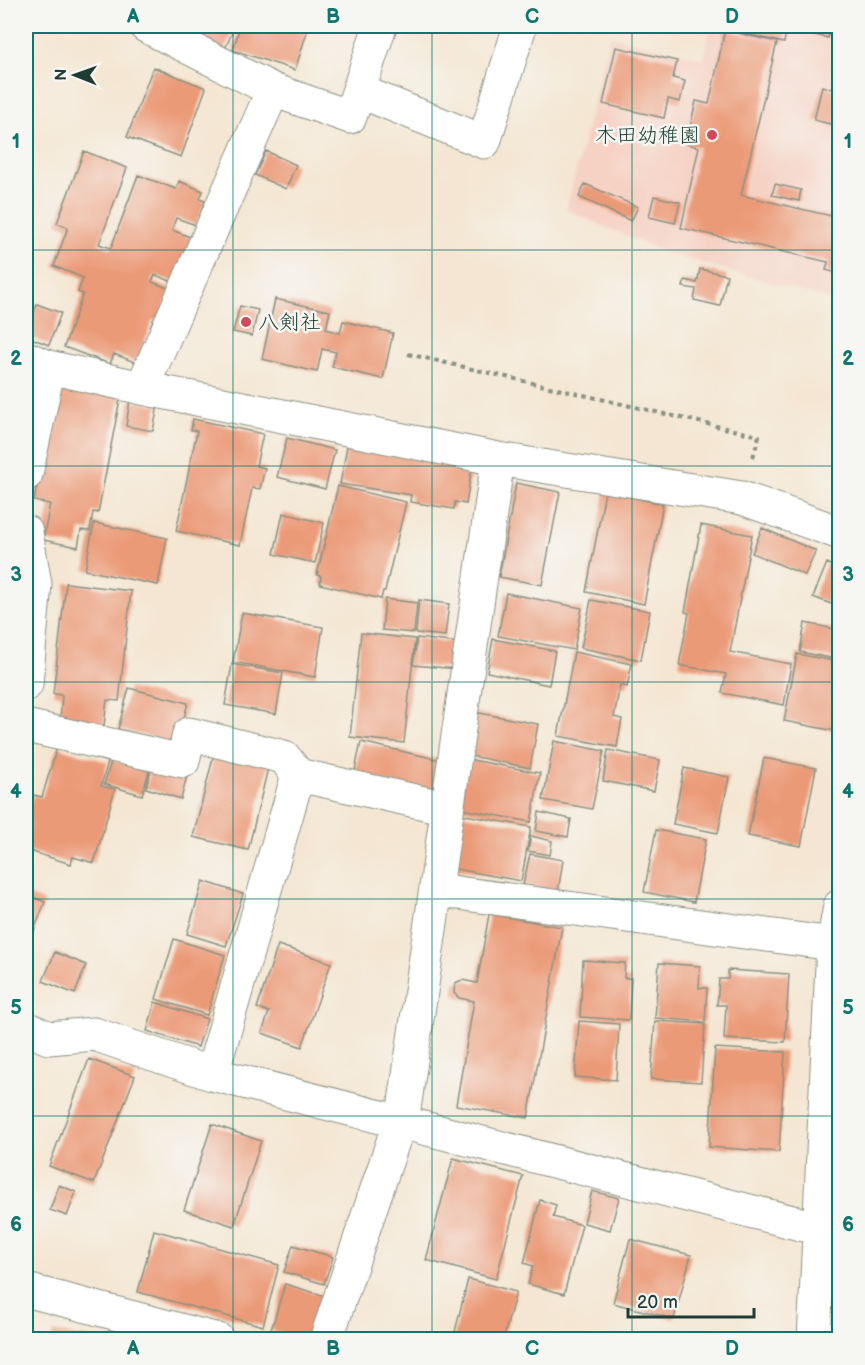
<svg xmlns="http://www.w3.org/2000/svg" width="865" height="1365" font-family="'Balsamiq Sans','Klee One',sans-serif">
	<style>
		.built { fill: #f6d2c4 }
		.building { fill: #eb9a77 }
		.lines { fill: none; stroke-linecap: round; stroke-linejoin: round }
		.minor-casing { stroke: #8a9283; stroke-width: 35 }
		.path { stroke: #8a9283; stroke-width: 4; stroke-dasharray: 4.5 4.5; stroke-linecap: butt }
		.minor { stroke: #fff; stroke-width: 33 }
		.grid { fill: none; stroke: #0f766e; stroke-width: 1.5; stroke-opacity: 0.55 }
		.poi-dot { fill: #d1495b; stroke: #f6f6f2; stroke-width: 2 }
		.labels { text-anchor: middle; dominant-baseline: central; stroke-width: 5; stroke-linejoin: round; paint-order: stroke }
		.poi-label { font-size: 21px; fill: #1f3d34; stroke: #f6f6f2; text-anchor: end }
		.neatline { fill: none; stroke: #0f766e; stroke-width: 2 }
		.grid-label { font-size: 20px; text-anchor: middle; font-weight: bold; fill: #0f766e }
	</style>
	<rect width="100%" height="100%" fill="#f6f6f2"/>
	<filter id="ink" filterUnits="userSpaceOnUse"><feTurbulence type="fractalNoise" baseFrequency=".0167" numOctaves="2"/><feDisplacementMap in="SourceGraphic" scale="12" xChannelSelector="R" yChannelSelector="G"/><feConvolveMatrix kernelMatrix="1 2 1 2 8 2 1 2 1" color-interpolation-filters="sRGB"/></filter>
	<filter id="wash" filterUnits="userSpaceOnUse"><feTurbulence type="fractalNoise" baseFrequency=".008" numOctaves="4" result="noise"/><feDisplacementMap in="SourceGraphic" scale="24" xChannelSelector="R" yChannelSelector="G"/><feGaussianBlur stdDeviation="1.35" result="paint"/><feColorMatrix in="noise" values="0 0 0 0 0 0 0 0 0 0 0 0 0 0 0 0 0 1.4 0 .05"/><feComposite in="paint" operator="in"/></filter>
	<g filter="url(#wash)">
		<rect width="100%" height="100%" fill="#f4e6d2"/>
		<path class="built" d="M711,26h128v276l-173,-49 -100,-43 44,-174 94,23z"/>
		<g id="blocks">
			<path class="building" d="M177,26h58l-11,25z
				M240,26h69l-14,44 -62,-20z
				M746,26h94v7l-10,-3 -2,8 -41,-10 -3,15 -40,-10z
				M725,30l52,12 -36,153 99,23v56l-14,-4 2,-8 -147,-34 18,-81 -13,-3 10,-43 13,3z
				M616,47l61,14 -4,17 12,3 -5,21 -12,-3 -4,19 -61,-14z
				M153,67l53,21 -25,69 -54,-20z
				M822,86l18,5v26l-2,9 -24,-6z
				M84,151l43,17 -28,76 12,4 27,-73 38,14 3,-8 24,10 -3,8 5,2 -9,24 -20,-7 -4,12 21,8 -17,45 -21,-8 -3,7 19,7 -12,33 -6,-2 -16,43 -23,-9 -4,10 -46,-17 19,-53 -5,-2 5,-14 -29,-12 14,-39 -11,-4z
				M266,151l30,14 -10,24 -31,-14z
				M585,184l53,23 -7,14 -52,-24z
				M775,184l26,6 -2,11 -27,-6z
				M654,196l26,6 -5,21 -26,-6z
				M700,269l27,6 -7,31 -26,-6 2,-11 -13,-2 2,-7 12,3z
				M275,299l55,12 -4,18 14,4 3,-12 50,12 -10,46 -51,-12 4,-15 -14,-3 -5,23 -55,-13z
				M37,304l24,9 -12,32 -23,-9z
				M240,306l18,4 -6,26 -19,-4z
				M57,381l64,13 -23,119 -5,-1 -3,19 -9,-1 -3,17 -35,-7 7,-36 -16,-3z
				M130,400l28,5 -5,26 -27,-5z
				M193,419l70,15 -7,32 9,2 -5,21 -8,-1 -12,57 -64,-14 21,-100 -6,-1z
				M287,438l48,12 -10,39 -48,-12z
				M347,446l125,20 -6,38 -11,-2 -1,7 -44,-7 1,-7 -71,-11z
				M516,483l44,9 -18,93 -43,-8z
				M338,486l68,16 -21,89h-2l-2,8 -61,-15 1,-8 -4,-1z
				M605,492l58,12 -19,100 -58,-12z
				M283,513l41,10 -9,40 -41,-9z
				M94,523l73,15 -9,47 -73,-15z
				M701,525l51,10 -22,117 61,12 -7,41 -62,-12 4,-19 -47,-9 10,-52 -4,-1z
				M762,528l54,23 -11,24 -53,-22z
				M827,563l13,6v23l-6,13 -21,-8z
				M66,583l65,8 -12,110 -12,-1 -3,26 -44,-5 2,-26 -9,-1z
				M506,593l76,15 -8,42 -76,-14z
				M385,599l32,4 -3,30 -32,-3z
				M419,600l30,4 -4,32 -29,-3z
				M591,600l59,11 -9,49 -60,-12z
				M242,613l81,14 -8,50 -82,-15z
				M805,623l35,7v30l-40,-8z
				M361,633l54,6 -11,104 -54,-6z
				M417,638l42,5 -2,26 -44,-4z
				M493,639l62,12 -6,34 -62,-13z
				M574,652l58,12 -5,23 -7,-2 -6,32 8,2 -5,28 -59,-11z
				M797,654l43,8v47l-5,22 -51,-10z
				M232,664l51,9 -7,41 -51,-9z
				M129,688l59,15 -11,41 -59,-15z
				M474,712l64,12 -8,44 -64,-13z
				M554,741l50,10 -12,58 -49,-9z
				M361,742l84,19 -7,33 -84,-19z
				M216,746l54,14 -22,90 -55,-13z
				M57,747l51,15 -7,24 14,3 -21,74 -21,-6 -2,7 -45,-14v-28l7,-27 9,2z
				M608,750l52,10 -6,31 -51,-10z
				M764,758l52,10 -15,78 -53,-10z
				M112,759l37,12 -7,24 -38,-11z
				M467,759l73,14 -9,49 -74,-14z
				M153,762l35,10 -7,27 -35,-11z
				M684,768l45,9 -11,56 -45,-9z
				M539,812l32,7 -3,18 -32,-6z
				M460,814l71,13 -10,54 -71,-13z
				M656,830l50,9 -12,63 -50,-10z
				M531,836l21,5 -2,14 -22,-4z
				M530,854l33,6 -5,32 -35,-7z
				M203,881l40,13 -17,52 -39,-12z
				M26,894l19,8 -19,50z
				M489,914l73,13 -34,191 -72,-13 18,-104 -15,-3 -5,-5 1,-10 7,-3 15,3z
				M174,939l51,16 -18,60 -51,-16z
				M278,945l53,18 -29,84 -40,-14 7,-21 -12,-4z
				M55,952l31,13 -11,29 -32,-13z
				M583,960l42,3 -1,15h7l-2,42 -49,-3z
				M659,963l41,3 -1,22h8l-2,34 -50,-4z
				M728,970l61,4 -4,68 -61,-3 2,-34h-9l2,-26h9z
				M155,1002l52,17 -9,28 -51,-16z
				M579,1021l40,3 -3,56 -41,-3z
				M655,1021l50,3 -4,58 -50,-3z
				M715,1048l70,4 -6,100 -70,-5z
				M89,1059l46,17 -41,107 -45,-17z
				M212,1124l49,17 -27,85 -50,-16z
				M453,1158l70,18 -27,103 -70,-19z
				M59,1185l17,7 -9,24 -17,-6z
				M592,1191l27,7 -9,32 -26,-7z
				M540,1200l16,5 -3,12 29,8 -18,69 -36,-10 5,-18 -9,-3z
				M154,1230l125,35 -16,61 -125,-34z
				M630,1239l61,16 -17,64 -61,-16z
				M293,1245l40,12 -9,27 -40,-12z
				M468,1279l48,13 -13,48h-50z
				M285,1284l40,12 -13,44h-13l-28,-10z
				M53,1332l38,6v2h-40z"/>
		</g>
	</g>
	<g filter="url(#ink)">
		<use href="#blocks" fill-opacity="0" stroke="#8a9283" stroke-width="1.5"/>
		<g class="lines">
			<defs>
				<path id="minor" d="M146,26l127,64 77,27 30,-91
					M359,91l125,51 36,-116
					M26,358l23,9 93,21 356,71 244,39 98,35
					M142,388l131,-298
					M26,474l23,-107
					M26,532l9,52 -9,100
					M26,726l157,35 6,-27 95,23 14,18
					M436,890l404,55
					M26,1028l23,10 45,-4 118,40 608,155
					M212,1074l86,-299 149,33
					M26,1290l192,50
					M326,1340l78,-231 94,-650
					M814,1340l19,-396 7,-38"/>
			</defs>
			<use href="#minor" class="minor-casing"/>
			<path class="path" d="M408,354l351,82 -7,25"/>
			<use href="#minor" class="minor"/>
		</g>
	</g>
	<path class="grid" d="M233,26v1314M432,26v1314M632,26v1314M26,250h814M26,466h814M26,682h814M26,899h814M26,1116h814"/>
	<g class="poi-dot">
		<circle cx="712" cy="135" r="6"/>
		<circle cx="246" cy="322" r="6"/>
	</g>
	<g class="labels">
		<g class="poi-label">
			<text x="700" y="135">木田幼稚園</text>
			<text x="258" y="322" text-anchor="start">八剣社</text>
		</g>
	</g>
	<rect width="865" height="1365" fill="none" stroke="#f6f6f2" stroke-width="66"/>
	<g transform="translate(75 75) rotate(271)" stroke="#f6f6f2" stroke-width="4.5" paint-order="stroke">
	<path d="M0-4.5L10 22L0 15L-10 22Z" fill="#1f3d34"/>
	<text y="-9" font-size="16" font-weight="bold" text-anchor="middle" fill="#1f3d34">N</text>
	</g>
	<path d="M628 1308v9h126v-9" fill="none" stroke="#1f3d34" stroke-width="3"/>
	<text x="637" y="1308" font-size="18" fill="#1f3d34" stroke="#f6f6f2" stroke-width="4.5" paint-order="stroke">20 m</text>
	<rect x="33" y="33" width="799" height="1299" class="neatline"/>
	<g class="grid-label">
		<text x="133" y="23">A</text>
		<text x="333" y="23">B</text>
		<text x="532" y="23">C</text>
		<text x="732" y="23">D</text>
		<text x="16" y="148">1</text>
		<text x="848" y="148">1</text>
		<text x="16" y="365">2</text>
		<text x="848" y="365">2</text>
		<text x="16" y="581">3</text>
		<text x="848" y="581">3</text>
		<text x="16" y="798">4</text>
		<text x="848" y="798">4</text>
		<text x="16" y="1014">5</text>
		<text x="848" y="1014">5</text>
		<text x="16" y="1231">6</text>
		<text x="848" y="1231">6</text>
		<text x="133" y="1355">A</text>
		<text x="333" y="1355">B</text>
		<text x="532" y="1355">C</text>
		<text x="732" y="1355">D</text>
	</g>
</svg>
